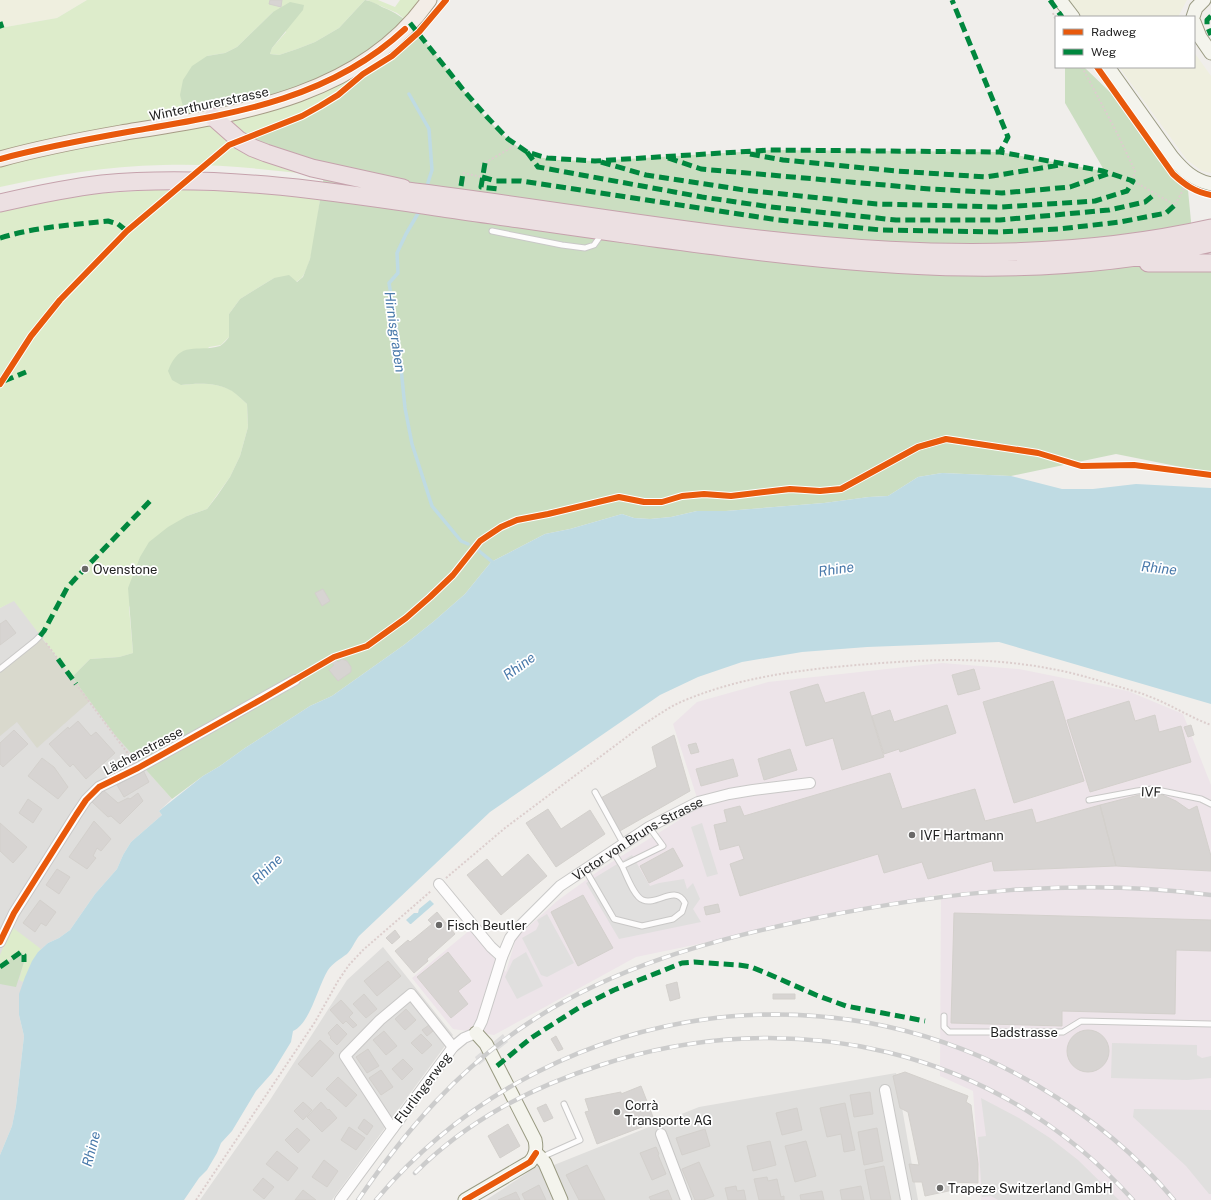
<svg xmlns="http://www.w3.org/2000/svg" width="1211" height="1200" font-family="'Public Sans',sans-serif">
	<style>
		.residential { fill: #dfdedc }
		.industrial { fill: #ede4e9 }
		.construction { fill: #d9d9cd }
		.farmland { fill: #efefdf }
		.grass { fill: #ddeccb }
		.forest { fill: #cbdec1 }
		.parking { fill: #e0dfde }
		.water { fill: #bfdbe3 }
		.pier { fill: #dedddd }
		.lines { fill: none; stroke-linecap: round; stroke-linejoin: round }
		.stream { stroke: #bfdbe3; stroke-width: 3.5 }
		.building { fill: #d7d4d2; stroke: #d3d0cc }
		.lane-casing { stroke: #c9c8c7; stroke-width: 7 }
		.street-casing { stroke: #c9c8c7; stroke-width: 12 }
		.secondary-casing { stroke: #999a82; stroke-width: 15 }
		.primary-casing { stroke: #a79c86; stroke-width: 17 }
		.highway-casing { stroke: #c5a2ac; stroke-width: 19 }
		.path { stroke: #dccecd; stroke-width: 2; stroke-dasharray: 2 2; stroke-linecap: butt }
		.lane { stroke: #fdfcfc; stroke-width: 5 }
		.street { stroke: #fdfcfc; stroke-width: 10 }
		.secondary { stroke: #f4f4ed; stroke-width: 13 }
		.primary { stroke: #f3ede7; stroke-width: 15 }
		.highway { stroke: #ece0e2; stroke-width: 17 }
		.rail-casing { stroke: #ccc; stroke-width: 4.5 }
		.rail { stroke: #fff; stroke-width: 3; stroke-dasharray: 9; stroke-linecap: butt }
		.quiet { stroke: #00873e; stroke-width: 5; stroke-dasharray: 10 5; stroke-linecap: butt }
		.cycleway-casing { stroke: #fff; stroke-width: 8 }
		.cycleway { stroke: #e8590c; stroke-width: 6 }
		.poi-dot { fill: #6a6968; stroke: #fff; stroke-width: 1.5 }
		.labels { text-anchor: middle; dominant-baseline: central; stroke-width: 3.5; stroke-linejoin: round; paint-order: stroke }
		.street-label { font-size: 13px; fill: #222; stroke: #fff }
		.poi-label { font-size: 13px; fill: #222; stroke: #fff; text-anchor: start }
		.water-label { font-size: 14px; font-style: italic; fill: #4a7aab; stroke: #fff }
	</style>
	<rect width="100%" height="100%" fill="#f0eeeb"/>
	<path class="residential" d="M14,600l101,134 57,65 -13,12 3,4 -31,27 -8,13 -6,14 -22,25 -25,36 -11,8 -11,5 -10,9 -19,63 5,21 -8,70 -4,20 -12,29v-547z
		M383,947l70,88 -121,165h-132l70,-100 77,-120z
		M896,1073l22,127h-432l53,-35h15l145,-58z"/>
	<path class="industrial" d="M942,663l77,6 109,22 55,23 28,71v415h-230l-8,-109 -33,-15 1,-182 -305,63 -142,78 -41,-6 -41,-51 58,-48 36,42 10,-34 41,-37 47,-34 96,-60 -27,-83 24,-22 71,-20z"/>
	<path class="construction" d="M40,636l50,65 -53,47 -20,-26 -17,14v-65z"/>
	<path class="farmland" d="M0,0h87l-30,18 -57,10z
		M1069,0h118l-9,17h-96z
		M1194,52l17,24v97l-9,-2 -15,-11 -68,-93h75z"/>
	<path class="grass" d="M87,0h278l-26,28 -24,14 -18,7 -18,6 -9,-1 2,-6 14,-16 -13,-20 -36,35 -12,6 -18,3h166l-25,30 -10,9 -36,21 22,60c-54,-6 -107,-13 -161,-11 -56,1 -109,10 -163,22v-159l57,-10z
		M367,0h11l17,7 5,-7h18l-8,23 -13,-10z
		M168,189l103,4 49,6c-3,22 -6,59 -17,77 -1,2 -4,4 -7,6l-22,-4 -34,21 -11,15v23l-8,8 -12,2 -28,38c16,-2 36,-3 52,6 5,4 9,9 14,13l1,23 -8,29 -10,21 -23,32 -20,7 -58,91 4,46 -14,4 -29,2 -18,18 -58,-76 -14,7v-400l76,-13z
		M12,927l29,22 -3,3 -15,30 -4,-2 5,-18 -9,-7 -15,12v-12z"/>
	<path class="forest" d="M365,0c6,1 12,4 17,7 28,11 35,25 53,47 24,30 58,79 91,98 18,10 48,8 69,9l175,-11 230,2 103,19 1,-1 -39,-67v-36h19l26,25 49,69 29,29 7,73h16v210l-95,-19 -105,22 -69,-3 -24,4 -30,19 -19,1 -45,6 -98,8h-29l-26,6 -21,2 -16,-1 -12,-4 -52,15 -25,5 -54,28 -26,32 -32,28 -29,23 -72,51 -22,10 -65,42 -25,18 -17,10 -31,23 -57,-64 -43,-58 18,-18 29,-2 14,-4 -5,-65 12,-31 9,-15 19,-15 19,-11 20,-7 10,-13 13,-19 10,-21 8,-29 -1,-23c-5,-4 -9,-9 -15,-13 -15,-9 -35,-8 -51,-6l-9,-5 -4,-9c12,-32 29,-18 52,-25 3,-2 7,-6 9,-9v-23l11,-15 34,-21 15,-3 8,7 6,-5 7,-18 14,-83 -84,-36c34,-13 82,-28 108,-54 8,-9 16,-19 24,-29l-41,23 -144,41 -7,-26 3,-15 9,-14 15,-10 18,-3 12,-6 36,-35 17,-10 14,3 -1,5 -31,38 -2,6 9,1 18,-6 18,-7 24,-14z
		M21,952l3,3v7l-8,25 -16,-3v-17z"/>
	<path class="parking" d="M702,823l16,51 -11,3 -16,-50z
		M632,855l18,31 9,-3 25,-4 3,10 6,-6 7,16 -7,10 8,13 -82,17 -33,-56z
		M547,914l27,49 -27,14 -6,-2 -19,-37 14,-8 3,-6 -2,-4z
		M526,952l17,34 -26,13 -12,-22 8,-17z
		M1112,1043l85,2v10l5,3 9,-2v22l-24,2 -76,-2z
		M981,1098l38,20 31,20 28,22 41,40h-121l-7,-4 -9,1 -4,-60 8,-1z
		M1134,1109l77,1v84h-2l-23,-28 -53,-49z"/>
	<path class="water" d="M942,473l69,3 51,13h31l43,-5 75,4v216l-212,-62 -132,5 -65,5 -60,10 -44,15 -38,18 -170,117 -131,124c-4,5 -7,13 -12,18 -7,5 -14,9 -19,16 -10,16 -18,54 -35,61l-2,11 -19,31 -16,18 -24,40 -11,12 -4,10 -10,17 -8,8 -15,22h-184v-45l12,-29 4,-20 8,-70 -5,-21v-21l6,-17 7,-16 6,-9 10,-9 11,-5 11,-8 25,-36 22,-25 6,-14 8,-13 31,-27 -3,-4 44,-35 17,-10 25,-18 65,-42 22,-10 72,-51 29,-23 32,-28 26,-32 54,-28 25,-5 52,-15 12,4 16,1 21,-2 26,-6h29l98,-8 45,-6 19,-1 30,-19z
		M430,900l4,4 -23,20h-1l-4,-4 8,-7h4l1,-4z"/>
	<path class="pier" d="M503,1034l5,8 -29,23 -4,-8z"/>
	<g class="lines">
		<path class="stream" d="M409,94l20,35 3,41 -6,19
			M420,210l-14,24 -9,19 1,20 -9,10 9,55 7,70 7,36 20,62 29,35 7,3
			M479,551l16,13"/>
	</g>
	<path class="building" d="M270,0h12l-1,7 -12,-3z
		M323,589l7,12 -8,5 -7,-13z
		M6,620l10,13 -16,12v-21z
		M335,659l3,3 4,-3 5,2 4,6v5l-13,9 -9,-11 5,-5 -3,-3z
		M974,669l6,20 -22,6 -6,-20z
		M1053,681l31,100 -70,22 -31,-101z
		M818,684l7,19 39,-11 20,65 -42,13 -9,-32 -27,8 -16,-54z
		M1129,701l6,20 20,-6 4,17 22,-6 10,36 -101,30 -23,-72z
		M947,705l9,28 -56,19 -1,-3 -15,5 -12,-38 18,-6 4,12z
		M78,721l13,15 5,-4 19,21 -29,26 -13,-15 -3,3 -21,-23 19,-17 1,2z
		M1191,725l3,10 -6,2 -4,-10z
		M14,730l14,14 -25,23 -3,-3v-21z
		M674,735l16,56 -72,41 -19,-33 58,-32 -5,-20z
		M696,743l3,9 -8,2 -3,-9z
		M790,749l7,21 -33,10 -6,-21z
		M42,758l12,9 14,20 -10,12 -30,-23z
		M733,759l5,17 -37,10 -5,-17z
		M143,770l6,12 -25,15 -7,-12z
		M890,773l12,36 73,-20 10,32 47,-12 4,14 64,-18 16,61 -122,5 -2,-10 -64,18 -6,-17 -38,11 -6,-19 -138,42 -10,-32 14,-5 -5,-14 -19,5 -6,-25 13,-3 -3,-12 16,-4 4,10z
		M103,790l15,13 10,-5 2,1 8,-6 5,8 -23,23 -9,-8 -3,1 -16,-15z
		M1158,793l18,8 13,9 8,-4 14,50v15l-95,-5 -16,-61 43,-11z
		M28,799l14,10 -9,14 -14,-10z
		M548,809l13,20 29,-19 15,24 -49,33 -30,-44z
		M94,821l17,18 -10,12 -4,-3 -4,8 3,2 -9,11 -18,-12z
		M0,823l27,24 -14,16 -13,-12z
		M673,848l10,18 -34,17 -9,-17z
		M528,854l19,22 -46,39 -34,-40 20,-16 15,18z
		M57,869l13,8 -11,17 -13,-9z
		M583,895l30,53 -35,18 -27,-54z
		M40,900l16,12 -10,14 -5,-3 -6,9 -12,-9z
		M718,904l2,8 -14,3 -2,-8z
		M437,912l18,22 -28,25 1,2 -14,12 -19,-22 13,-11 2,2 22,-18 -4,-4z
		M954,913l257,7v31l-35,-1 -1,64 -113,-3v15l-111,-3z
		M395,930l5,7 -8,7 -6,-6z
		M448,952l23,29 -13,10 10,13 -17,14 -34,-41z
		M388,961l13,15 -24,20 -13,-15z
		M677,982l3,16 -10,3 -4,-16z
		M364,994l13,15 -11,9 -13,-14z
		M773,994h22v5h-22z
		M341,1000l12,13 -4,4 8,8 -4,3 -7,-7 -3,3 -13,-14z
		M406,1009l10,11 -11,10 -10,-11z
		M337,1024l10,10 -10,11 -7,-7 1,-1 -3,-4z
		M429,1025l4,6 -6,5 -5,-6z
		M1067 1051a21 21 0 1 1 42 0a21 21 0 1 1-42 0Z
		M384,1031l13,15 -11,9 -13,-15z
		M421,1034l11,11 -10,9 -11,-11z
		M556,1036l7,13 -5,2 -7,-12z
		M320,1040l14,13 -22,24 -14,-13z
		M368,1049l11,17 -12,7 -11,-16z
		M403,1059l10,10 -11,11 -10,-11z
		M381,1070l12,17 -12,8 -12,-17z
		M905,1072l63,24 -2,6 5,3 7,59v19l-26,-1 1,8 -28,6 -3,-14h-9l-4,-18 10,1 -11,-53 -8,-4 -7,-32z
		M338,1077l19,18 -11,12 -20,-18z
		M641,1086l14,36 -58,22 -12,-32 4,-1 -4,-12 36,-7v2z
		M870,1092l3,22 -19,3 -4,-22z
		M303,1102l9,8 -9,10 -9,-9z
		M321,1102l7,8 1,-1 8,9 -15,14 -15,-15z
		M845,1103l10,47 -11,2 -3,-18 -14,3 -7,-29z
		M546,1104l7,14 -9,4 -7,-14z
		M797,1108l5,22 -20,5 -6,-22z
		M364,1119l9,7 -6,9 -9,-7z
		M508,1124l12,22 -20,12 -12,-22z
		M349,1127l16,11 -9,12 -15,-10z
		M297,1128l13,12 -12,13 -13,-13z
		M877,1128l6,33 -19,4 -6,-33z
		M705,1129l5,17 -28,9 -6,-17z
		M770,1141l6,24 -23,6 -6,-25z
		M806,1141l10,35 -21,6 -10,-36z
		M656,1147l3,7 -1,1 8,19 -14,6 -12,-27z
		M277,1151l21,17 -10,13 -22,-17z
		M324,1160l14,11 -11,16 -15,-10z
		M699,1162l15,34 -11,4h-8l-13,-31z
		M587,1165l18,35h-26l-13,-25z
		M884,1166l7,34h-20l-6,-30z
		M767,1177l1,4 9,-2 4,18 3,-1v4h-25l-5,-21z
		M263,1178l11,9 -10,12 -11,-9z
		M539,1185l7,15h-21l-3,-6z
		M736,1186l1,5 7,-1 2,10h-18l-3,-12z
		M861,1186l3,14h-22l-2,-10z
		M303,1190l13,10h-21z
		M668,1190l4,10h-21l-2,-3z
		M822,1191l2,9h-23l-1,-5z
		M516,1192l4,8h-22z"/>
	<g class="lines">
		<defs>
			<path id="lane" d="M492,231l70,14 23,3 9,-3 5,-7v-5
				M0,669l35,-28 5,-5
				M595,792l28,51
				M1089,800l48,-9 15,-2 49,10 10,5
				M612,850l10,16 41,-20 -14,-19
				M585,869l29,50 28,7 31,-7 9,-7 3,-9c-10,-19 -28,3 -42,-3 -9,-3 -17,-26 -21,-34
				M944,1016v11l5,5h114l18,-11 130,3
				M542,1157l38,-17 -16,-36"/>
			<g id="street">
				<path d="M439,884l52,63 11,10"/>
				<path d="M0,942l14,-29 62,-98 10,-15 13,-13 39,-19 157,-88"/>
				<path d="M885,1090l21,110"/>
				<path d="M393,1128l-3,-3 -45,-69 35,-36 31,-26 42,53"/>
				<path d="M661,1134l25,66"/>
				<path id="s1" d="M340,1200l113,-153 11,-9 12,-5 6,-12 20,-64 8,-19 7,-9 43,-43 89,-59 49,-25 31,-8 24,-4 57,-7"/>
			</g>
			<path id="secondary" d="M1060,0l13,17
				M1193,17l3,-9 8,-8
				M1194,22l6,15 11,16
				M1108,67l64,90c11,13 21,23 39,27
				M536,1153l5,5 4,5 16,37
				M465,1200l65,-38c6,-7 7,-13 5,-22l-49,-96 -10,-11"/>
			<path id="primary" d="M0,159c40,-11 81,-19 121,-26 110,-18 239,-34 308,-133"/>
			<path id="highway" d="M213,117l26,23 14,8 13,5 46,15 91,20
				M391,189c272,32 548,100 820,39
				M0,203c35,-8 67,-15 102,-19 117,-11 233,8 348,25 91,13 182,27 273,38 162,21 328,34 488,-4
				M1148,263h63"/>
		</defs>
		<use href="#lane" class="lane-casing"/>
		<use href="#street" class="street-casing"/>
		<use href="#secondary" class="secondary-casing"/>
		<use href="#primary" class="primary-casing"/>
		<use href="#highway" class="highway-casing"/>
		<path class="path" d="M1053,13l3,8
			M1082,67l35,66 18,38 -2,10 42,24 10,-19
			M485,163l31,-18
			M463,173l19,4
			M46,643l12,16
			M76,684l56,75
			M446,878l59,-50 139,-104c13,-8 25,-17 39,-23 59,-25 123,-32 186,-37 61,-5 123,-7 183,5 23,4 45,11 68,18 9,3 19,5 28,9 22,8 41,21 63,29
			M196,1200l119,-178 23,-41 11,-16 14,-15 68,-59"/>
		<use href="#lane" class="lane"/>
		<use href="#street" class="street"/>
		<use href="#secondary" class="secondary"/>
		<use href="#primary" class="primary"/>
		<use href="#highway" class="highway"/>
		<defs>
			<path id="rail" d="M415,1173c53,-53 115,-85 186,-108 191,-62 396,-17 532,135
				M358,1200c48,-70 100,-131 172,-178 85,-56 182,-82 281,-103 132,-27 266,-42 400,-24
				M376,1200c163,-193 444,-243 662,-114 51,30 98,68 136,114"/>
		</defs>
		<use href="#rail" class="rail-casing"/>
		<use href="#rail" class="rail"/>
		<path class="quiet" d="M1050,0l12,17
			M1211,16l-4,4v6l4,9
			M0,22l2,6
			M410,23l55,69 23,26 20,21 19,13 20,6 48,3 175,-11 230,2 8,-15 -56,-137
			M527,152l11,15 164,30 69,10 125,13h104l109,-10 36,-8 10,-8
			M750,154l33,6 113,11 90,6 74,-12
			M668,158l33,11 229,20 72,4 68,-6 40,-14
			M601,162l45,13 98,15 133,14 125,3 93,-6 32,-10 6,-10 -30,-10 -103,-19
			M485,163l-4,24 17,2
			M482,177l14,4h25l257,39 104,10 116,2 61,-3 61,-7 46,-9 9,-8
			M461,186l2,-13
			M0,238c35,-11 72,-13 108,-17l10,3 9,7
			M4,381l22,-9
			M40,636l4,-5 23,-43 8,-9 77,-80
			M58,659l18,25
			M0,967l21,-15 3,3v7
			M497,1066l34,-28 49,-31 34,-17 68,-27 12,-1 45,3 12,2 15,6 50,22 30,11 79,15"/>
		<defs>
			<path id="cycleway" d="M1097,67l76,107c12,11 22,18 38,21
				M0,159c44,-12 88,-20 133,-28 99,-17 196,-31 272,-102
				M0,384l31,-48 29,-36 67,-69 102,-86 73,-29 18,-10 18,-11 25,-21 29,-18 27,-24 27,-32
				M0,942l14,-29 62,-98 10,-15 13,-13 39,-19 124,-69 72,-42 33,-11 39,-28 24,-21 23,-22 27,-34 21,-14 16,-7 31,-6 71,-17 25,5h18l20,-6 22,-2 27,2 59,-7 30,2 21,-2 77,-42 28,-8 92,14 43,13 53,-1 77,10
				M465,1200l65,-38 6,-9"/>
		</defs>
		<use href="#cycleway" class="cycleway-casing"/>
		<use href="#cycleway" class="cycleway"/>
	</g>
	<g class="poi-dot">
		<circle cx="85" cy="569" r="4"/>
		<circle cx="912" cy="835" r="4"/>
		<circle cx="439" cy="925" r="4"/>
		<circle cx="617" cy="1112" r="4"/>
		<circle cx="940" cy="1188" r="4"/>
	</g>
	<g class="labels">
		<g class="street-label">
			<text transform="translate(209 104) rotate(-12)">Winterthurerstrasse</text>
			<text transform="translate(143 751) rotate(-28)">Lächenstrasse</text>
			<text transform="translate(1151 792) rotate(2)">IVF</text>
			<text stroke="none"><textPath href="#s1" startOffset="482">Victor von Bruns-Strasse</textPath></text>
			<text x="1024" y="1032">Badstrasse</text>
			<text transform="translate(423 1088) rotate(-53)">Flurlingerweg</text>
		</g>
		<g class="poi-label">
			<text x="93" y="569">Ovenstone</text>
			<text x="920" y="835">IVF Hartmann</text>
			<text x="447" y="925">Fisch Beutler</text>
			<text x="625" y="1105">Corrà<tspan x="625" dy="15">Transporte AG</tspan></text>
			<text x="948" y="1188">Trapeze Switzerland GmbH</text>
		</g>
		<g class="water-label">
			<text transform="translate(395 332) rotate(82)">Hirnisgraben</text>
			<text transform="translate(1159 568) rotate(6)">Rhine</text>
			<text transform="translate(836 569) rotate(-8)">Rhine</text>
			<text transform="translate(519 666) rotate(-36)">Rhine</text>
			<text transform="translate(267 869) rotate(-44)">Rhine</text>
			<text transform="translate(91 1149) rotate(-75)">Rhine</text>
		</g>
	</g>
	<rect x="1055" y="16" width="140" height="52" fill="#ffffff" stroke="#a7a7a7"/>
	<rect x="1063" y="29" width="20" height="6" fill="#e8590c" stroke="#a7a7a7"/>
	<text x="1091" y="36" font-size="12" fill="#222222">Radweg</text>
	<rect x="1063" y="49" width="20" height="6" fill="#00873e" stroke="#a7a7a7"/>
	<text x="1091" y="56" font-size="12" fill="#222222">Weg</text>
</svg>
